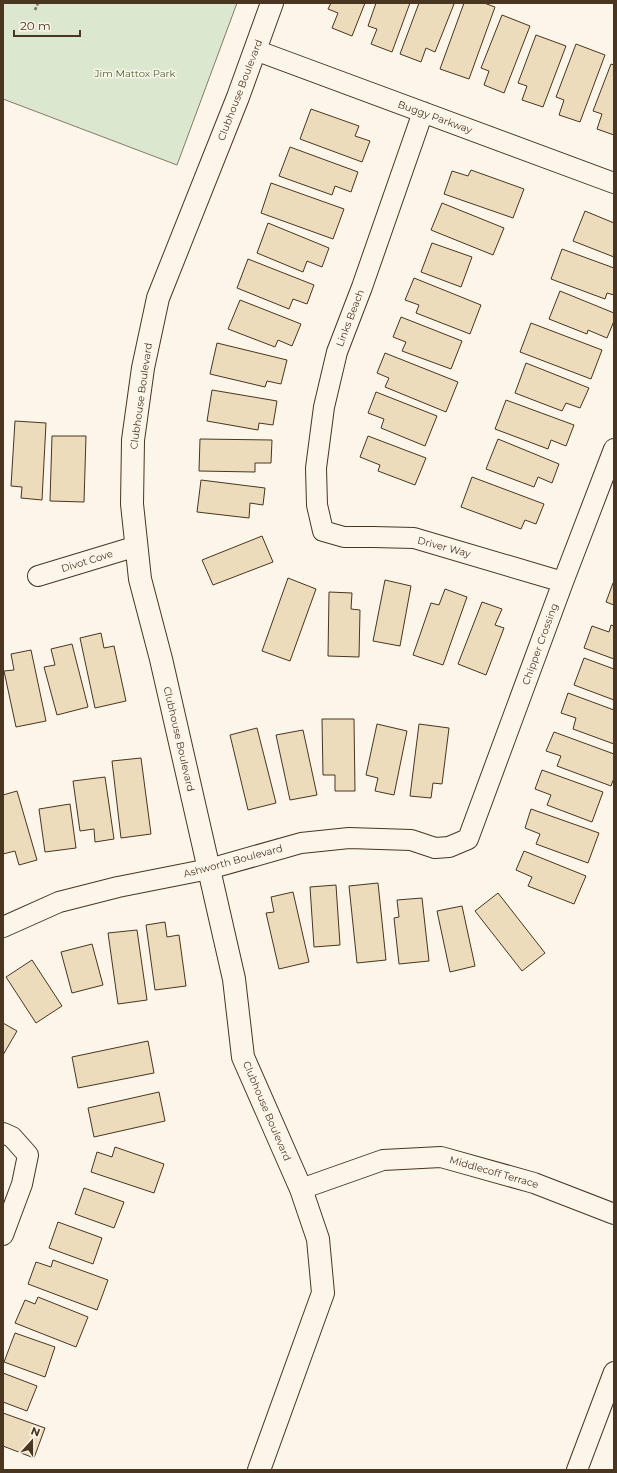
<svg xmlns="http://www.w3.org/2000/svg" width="617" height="1473" font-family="Montserrat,sans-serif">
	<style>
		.green { fill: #dce7d0; stroke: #887966 }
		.building { fill: #ecdcbc; stroke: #4a3520 }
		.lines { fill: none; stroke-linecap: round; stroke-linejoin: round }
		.minor-casing { stroke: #4a3520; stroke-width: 22 }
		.tertiary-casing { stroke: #4a3520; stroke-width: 24 }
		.path { stroke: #7f6f5c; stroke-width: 2.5; stroke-dasharray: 3 2; stroke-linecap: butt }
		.minor { stroke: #fbf6e9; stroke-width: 20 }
		.tertiary { stroke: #fbf6e9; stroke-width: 22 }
		.labels { text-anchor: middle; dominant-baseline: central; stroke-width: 3; stroke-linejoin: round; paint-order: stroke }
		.park-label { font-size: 10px; fill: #436837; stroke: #fbf6e9 }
		.street-label { font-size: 10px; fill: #4a3520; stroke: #fbf6e9 }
	</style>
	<rect width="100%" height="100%" fill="#fbf6e9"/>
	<path class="green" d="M3,3h234l-60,162 -174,-66z"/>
	<path class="building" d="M331,3h34l-13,33 -20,-8 6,-15 -10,-4z
		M376,3h34l-18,49 -21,-8 6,-15 -9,-3z
		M419,3h32l3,1 -19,48 -9,-4 -5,14 -21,-8z
		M464,3h20l11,4 -26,72 -29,-10z
		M502,15l28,11 -26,67 -20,-8 5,-14 -8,-3z
		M536,35l30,11 -23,61 -21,-7 5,-14 -9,-3z
		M576,44l29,11 -25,67 -21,-7 5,-15 -8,-3z
		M611,64l3,1v70l-17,-6 5,-15 -9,-3z
		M311,109l48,17 -4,10 15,5 -8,21 -62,-23z
		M290,147l68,25 -7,20 -16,-6 -3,9 -53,-19z
		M471,170l53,19 -11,29 -69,-24 8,-23 16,5z
		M271,183l73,26 -11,30 -72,-26z
		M442,203l62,25 -11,27 -62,-25z
		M585,211l29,12v34l-41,-16z
		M268,223l61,25 -7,19 -15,-6 -4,11 -46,-19z
		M432,243l40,14 -11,30 -40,-15z
		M562,249l52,19v27l-7,-2 -2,6 -54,-20z
		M248,259l66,26 -7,19 -14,-5 -4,10 -52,-21z
		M414,278l67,27 -11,29 -54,-21 3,-8 -14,-5z
		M560,291l54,22v8l-7,17 -19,-8 -1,4 -38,-15z
		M240,300l61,24 -9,22 -14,-6 -3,7 -47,-18z
		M401,317l61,24 -11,28 -49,-18 4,-9 -13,-5z
		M531,323l71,27 -11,29 -71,-27z
		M217,343l70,17 -6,24 -14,-3 -2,6 -55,-13z
		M385,353l73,29 -12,30 -61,-25 4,-9 -12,-5z
		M526,363l63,25 -9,20 -14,-5 -4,8 -47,-18z
		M212,390l65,11 -4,24 -14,-2 -1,7 -51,-9z
		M376,392l61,24 -12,30 -44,-18 3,-9 -16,-6z
		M506,400l68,25 -8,21 -15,-6 -3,9 -53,-20z
		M15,421l31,2 -4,77 -21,-2 1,-11 -11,-1z
		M52,436h34l-2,66 -34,-1z
		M368,436l58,22 -11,27 -37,-14 2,-6 -20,-8z
		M200,439l72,1 -1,23h-16v9l-56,-1z
		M498,439l61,25 -7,19 -14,-6 -4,10 -48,-18z
		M472,477l72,27 -8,20 -11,-4 -4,9 -60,-22z
		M201,480l64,8 -2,17 -13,-2 -1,15 -52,-6z
		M262,536l11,26 -60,23 -11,-25z
		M288,578l28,11 -26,72 -28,-10z
		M385,580l26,6 -11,60 -27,-5z
		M613,583h1v22l-8,-3z
		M445,589l22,8 -24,68 -30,-10 18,-52 8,2z
		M329,592l23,1 -1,16 9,1 -1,47 -31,-1z
		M482,602l20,7 -7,16 9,3 -18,47 -28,-11z
		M611,625l3,1v33l-30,-11 8,-22 17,6z
		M101,633l3,15 10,-2 12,55 -31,7 -15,-70z
		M72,644l16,63 -31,8 -13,-48 11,-2 -4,-16z
		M31,650l15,71 -30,6 -12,-56 10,-1 -3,-16z
		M584,658l30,11v31l-40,-15z
		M568,693l46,17v34l-41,-15 3,-11 -15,-5z
		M322,719h32l1,72h-20v-16h-12z
		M377,724l30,7 -13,64 -19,-4 3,-13 -12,-3z
		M419,724l30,4 -7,56 -9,-1 -2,15 -21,-2z
		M257,728l19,75 -28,7 -18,-75z
		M303,730l14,65 -27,5 -14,-65z
		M554,732l60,22v24l-3,8 -54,-20 4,-10 -15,-5z
		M141,758l10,76 -30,4 -9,-77z
		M542,770l61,22 -11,30 -45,-17 4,-10 -16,-6z
		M105,777l9,62 -19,3 -1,-13 -14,2 -7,-50z
		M17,791l20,69 -18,5 -4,-14 -12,3v-59z
		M70,804l6,44 -31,4 -6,-43z
		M531,809l68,24 -11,30 -52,-19 4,-10 -15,-6z
		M524,851l62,25 -12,28 -46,-18 4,-9 -16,-7z
		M378,883l8,77 -29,3 -8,-77z
		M336,885l4,60 -26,2 -4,-60z
		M293,892l16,70 -30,7 -13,-56 8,-1 -3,-15z
		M498,893l47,60 -23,18 -47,-60z
		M422,898l7,63 -30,3 -5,-46 5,-1 -2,-17z
		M462,906l13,60 -25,6 -13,-61z
		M165,922l2,15 12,-2 7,51 -31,4 -9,-65z
		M137,930l10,70 -29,4 -10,-71z
		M92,944l11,41 -31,8 -11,-41z
		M32,960l30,46 -26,17 -30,-46z
		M3,1023l14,8 -14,24z
		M148,1041l6,32 -76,15 -6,-31z
		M159,1092l6,29 -71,16 -6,-29z
		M115,1147l49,17 -10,29 -63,-21 6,-20 15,5z
		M84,1188l40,14 -10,26 -39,-14z
		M58,1222l44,16 -9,26 -44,-16z
		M53,1260l55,20 -11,30 -69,-26 8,-22 15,5z
		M38,1297l50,20 -12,30 -61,-24 10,-23 10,4z
		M15,1333l40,14 -10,30 -41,-15z
		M3,1373l34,13 -10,25 -24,-9z
		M3,1413l42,15 -11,30 -31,-12z"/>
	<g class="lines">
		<defs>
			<path id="minor" d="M255,50l359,133
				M423,112l-61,175 -25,65 -13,55 -8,61 1,37 6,26 21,6h29l41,1 149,44
				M38,576l99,-30
				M3,927l56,-25 59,-15 91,-18 92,-26 48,-5 62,2 24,8 14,-1 19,-8 95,-257 51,-133
				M3,1133l9,4 16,18 -6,29 -19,51
				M301,1189l82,-29 58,-3 93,26 80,31
				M577,1470l37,-98"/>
			<path id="tertiary" d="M259,1470l64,-177 -5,-54 -17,-50 -58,-132 -9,-78 -73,-320 -21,-80 -8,-75 1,-64 10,-72 15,-70 80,-201 34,-94"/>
		</defs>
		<use href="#minor" class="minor-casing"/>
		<use href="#tertiary" class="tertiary-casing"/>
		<path class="path" d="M35,10l3,-7"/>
		<use href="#minor" class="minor"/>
		<use href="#tertiary" class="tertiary"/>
	</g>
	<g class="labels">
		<g class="park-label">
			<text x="135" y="73">Jim Mattox Park</text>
		</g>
		<g class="street-label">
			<text transform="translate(240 90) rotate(-69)">Clubhouse Boulevard</text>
			<text transform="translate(435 117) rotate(20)">Buggy Parkway</text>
			<text transform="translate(350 318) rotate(-69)">Links Beach</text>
			<text transform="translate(141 396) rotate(-82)">Clubhouse Boulevard</text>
			<text transform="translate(444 547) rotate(15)">Driver Way</text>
			<text transform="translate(87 561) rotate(-17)">Divot Cove</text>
			<text transform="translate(540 644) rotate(-70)">Chipper Crossing</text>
			<text transform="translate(179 739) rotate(77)">Clubhouse Boulevard</text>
			<text transform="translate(233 861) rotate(-15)">Ashworth Boulevard</text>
			<text transform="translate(267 1111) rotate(67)">Clubhouse Boulevard</text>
			<text transform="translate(494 1172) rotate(16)">Middlecoff Terrace</text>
		</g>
	</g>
	<rect width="617" height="1473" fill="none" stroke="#4a3520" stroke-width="8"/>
	<g transform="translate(32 1441) rotate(21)" stroke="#fbf6e9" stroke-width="3" paint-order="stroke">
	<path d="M0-3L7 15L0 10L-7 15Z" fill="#4a3520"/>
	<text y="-6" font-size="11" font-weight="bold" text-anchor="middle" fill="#4a3520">N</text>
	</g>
	<path d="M14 30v6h66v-6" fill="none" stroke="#4a3520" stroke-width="2"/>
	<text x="20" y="30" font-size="12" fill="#4a3520" stroke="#fbf6e9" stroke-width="3" paint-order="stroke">20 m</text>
</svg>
